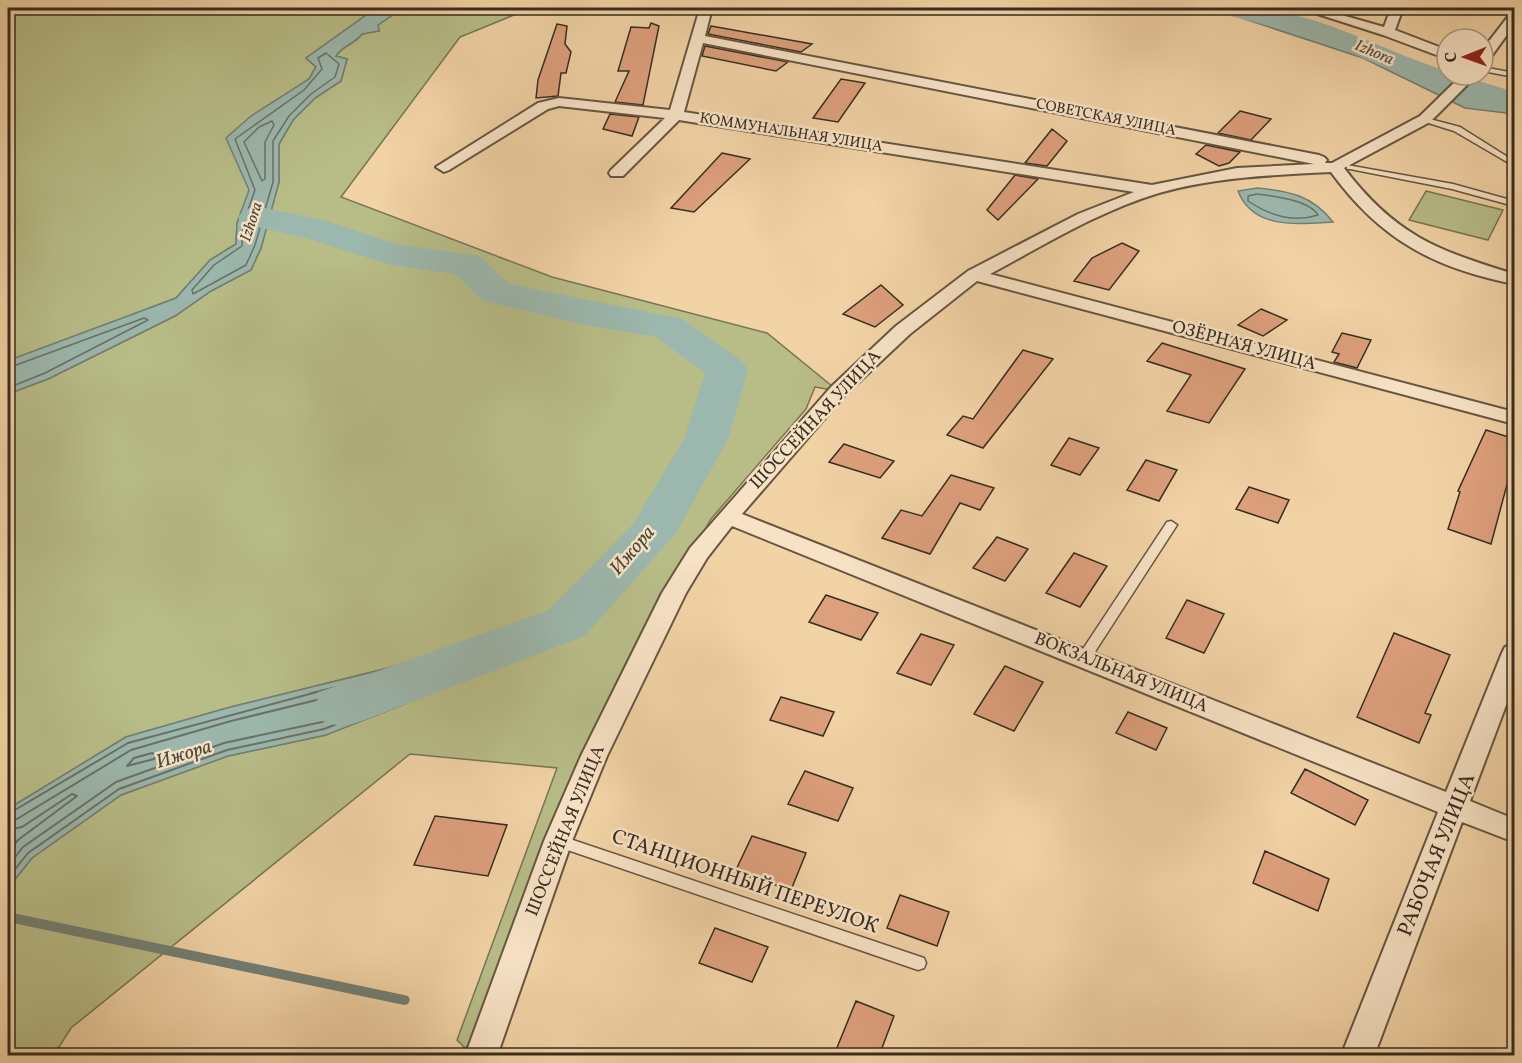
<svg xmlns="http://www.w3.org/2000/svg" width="1522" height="1063" font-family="Vollkorn,serif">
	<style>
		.green { fill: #b8bd88; stroke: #777554; stroke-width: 1.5 }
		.water { fill: #9cb7ad; stroke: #738075; stroke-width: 1.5 }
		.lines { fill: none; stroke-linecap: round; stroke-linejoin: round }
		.shore-far1 { stroke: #697267; stroke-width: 1.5 }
		.shore { stroke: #697267; stroke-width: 2 }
		.stream { fill: #738075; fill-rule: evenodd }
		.river { fill: #9cb7ad; fill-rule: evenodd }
		.building { fill: #dda07c; stroke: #362d21; stroke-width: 1.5 }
		.service-casing { stroke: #655642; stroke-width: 3 }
		.minor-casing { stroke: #655642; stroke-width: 4 }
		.service { fill: #f7e2c5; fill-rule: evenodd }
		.minor { fill: #f7e2c5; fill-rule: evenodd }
		.labels { text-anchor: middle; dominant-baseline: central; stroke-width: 5; stroke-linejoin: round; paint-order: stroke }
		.far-street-label { font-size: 15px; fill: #362d21; stroke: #f7e2c5 }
		.far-water-label { font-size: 16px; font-style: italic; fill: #4a493d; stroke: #f7e2c5 }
		.street-label { font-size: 18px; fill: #362d21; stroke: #f7e2c5 }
		.water-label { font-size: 20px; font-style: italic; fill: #4a493d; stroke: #f7e2c5 }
		.near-street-label { font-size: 21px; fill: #362d21; stroke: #f7e2c5 }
	</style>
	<rect width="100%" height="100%" fill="#f2d3a6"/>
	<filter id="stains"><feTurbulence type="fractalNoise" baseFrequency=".00333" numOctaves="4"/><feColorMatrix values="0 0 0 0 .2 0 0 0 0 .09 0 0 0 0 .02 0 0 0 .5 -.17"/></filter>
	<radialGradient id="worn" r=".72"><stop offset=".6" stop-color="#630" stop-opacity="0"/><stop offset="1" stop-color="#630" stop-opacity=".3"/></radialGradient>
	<path class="green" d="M8,8h368l-70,50 10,9 -7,12 -82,59 23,52 -13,33 -1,21 -26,16 -34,38 -168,65z
		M403,8h128l-71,29 -119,160 211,80 215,56 71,58 -23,-4 -9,22 -95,110 -88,154 -136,355 -22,20 -8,-8 100,-272 -147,-14 -339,274 -17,27h-46v-167l24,-30 89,-63 107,-39 98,-21 74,-70 -173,43 -101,29 -118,72v-415l40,-15 127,-63 36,-25 40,-21 10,-22 18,-66v-38l14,-24 22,-22 26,-17 6,-22 -11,-3c6,-10 19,-12 26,-22l17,-3 -1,-6z
		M1426,191l77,19 -15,30 -79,-20z"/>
	<path class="water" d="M376,8h27l-25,17 1,6 -17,3c-7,10 -21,12 -26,22l11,3 -6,22 -26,17 -22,22 -14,24v38l-18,66 -10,22 -40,21 -36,25 -127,63 -40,15v-31l7,-5 161,-60 34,-38 26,-16 1,-21 12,-33 -23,-52 25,-22 58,-37 7,-12 -10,-9z
		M1211,8h31l79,23 170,69 23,2v12l-49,-6 -102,-50z
		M1257,188c32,3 55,7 76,34 -35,2 -80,8 -95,-31z
		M401,665l4,39 -79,31 -98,21 -107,39 -89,63 -24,30v-79l118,-72 101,-29z"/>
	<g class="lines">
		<path class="shore-far1" d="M326,53l13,11 -4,13 -24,17 -22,22 -16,25v41l-18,63 -9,20 -53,29 -1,-4 22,-25 28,-19 1,-22 12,-34 -20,-51 69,-49 18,-21 -4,-11z
			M272,121l2,4 -9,17v37l-3,2 -18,-39 15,-15z
			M1257,194c17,2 52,6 61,21 -24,8 -49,0 -70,-14v-5z
			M8,368l136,-50 4,2 -103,53 -37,15
			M311,693l81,-20 4,2v18
			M343,693l42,-10 4,2 -1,8"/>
		<path class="shore" d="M152,753l4,2 -2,4 -27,7 7,-8z
			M8,814l120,-71 189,-51
			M8,821l9,-2 114,-69 100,-29 118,-29
			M8,830l14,-3 50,-33 5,2 -59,44 -10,12
			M8,866l15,-19 93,-65 108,-39 98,-21 66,-26v-4
			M8,878l20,-25 91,-64 108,-39 97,-21 72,-28v-9"/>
		<path class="stream" d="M8,912l396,83 4,1 2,4 -2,4 -4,1 -396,-83z"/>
		<path class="river" d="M1220,8c80,-8 153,40 227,63v4h13l54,17v19l-110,-35 -83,-36 -97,-26z
			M256,206l71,15 69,23 83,12 30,28 173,35 60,42 6,9 -20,69 -52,94 -91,103 -223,85 -20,6 -20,-6 -8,-15 8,-15 227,-81 85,-87 50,-84 21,-66 -49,-36 -70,-12 -103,-24 -28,-27 -64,-9 -85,-27 -62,-14 -6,-7 6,-7z"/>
	</g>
	<path class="building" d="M651,23l8,3 -16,79 -28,-3 14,-31h-11l13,-44 18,1z
		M557,24l10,2 -2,18 6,8 -5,21h-5l-3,23 -22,2 2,-18z
		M711,26l101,18 -11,8 -93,-18z
		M705,46l83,16 -12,9 -74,-15z
		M841,79l24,4 -27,39 -25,-4z
		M1240,111l31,8 -20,21 -33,-7z
		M610,114l29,3 -7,19 -29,-7z
		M1052,129l15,12 -20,25 -22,-3z
		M1206,145l34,7 -11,11 -10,3 -23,-12z
		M722,153l28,6 -56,53 -23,-4z
		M1015,175l23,4 -40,41 -11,-10z
		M1122,243l17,8 -30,39 -35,-9 18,-23z
		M881,285l22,20 -28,22 -32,-13z
		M1261,309l26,11 -24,16 -25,-11z
		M1342,333l29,7 -14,28 -23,-6 5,-8 -7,-2z
		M1162,343l83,26 -36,54 -42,-12 24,-36 -44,-14z
		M1023,350l30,9 -70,89 -36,-13 16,-19 10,3z
		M1486,430l29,9v16l-24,89 -43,-15 12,-37 -2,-1z
		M1069,438l30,10 -19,27 -29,-10z
		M844,444l50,17 -14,17 -51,-16z
		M1146,460l31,10 -18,31 -32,-11z
		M951,475l43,13 -14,22 -20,-7 -30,51 -48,-16 19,-28 21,6z
		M1249,487l40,13 -11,23 -42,-14z
		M997,537l31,12 -23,32 -32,-13z
		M1074,553l33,13 -27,41 -34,-14z
		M826,595l52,18 -17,27 -52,-18z
		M1187,600l37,14 -20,39 -38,-15z
		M1394,633l56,22 -25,58 6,2 -12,28 -62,-26z
		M921,634l33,11 -23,40 -34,-12z
		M1005,666l38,16 -29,49 -40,-17z
		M781,697l53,15 -11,24 -53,-16z
		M1128,712l39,16 -11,22 -40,-17z
		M1305,769l63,31 -13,25 -64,-32z
		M805,771l48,17 -15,33 -50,-17z
		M435,816l72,9 -19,51 -74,-11z
		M752,836l54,17 -15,37 -56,-18z
		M1265,851l64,28 -11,32 -65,-28z
		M900,895l49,17 -12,34 -50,-18z
		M715,928l53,19 -16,35 -53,-19z
		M856,1001l38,15 -15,40h-29l-14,-6z"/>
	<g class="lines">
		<defs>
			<path id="service" d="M1502,31l12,3v4l-14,-4 -1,-1z
				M1483,67l31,6v4l-31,-6z
				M1422,117l38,10 54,34v5l-60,-35 -32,-10z
				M1347,165l106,19 61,17v5l-62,-17 -102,-20h-3z
				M1171,521l6,4 -88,136h-10l-2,-3 2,-3 88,-133z
				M558,835l360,121 6,2 2,5 -2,5 -6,2 -365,-125 -3,-4 3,-4z"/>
			<path id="minor" d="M700,8h12l-7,28 614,119 5,2 3,3 -2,3h7l88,-47 42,-41h15l-47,47 -86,46c51,67 92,82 170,106v10c-81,-16 -134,-45 -183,-112 -58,3 -116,5 -172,21 -60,18 -115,52 -169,81l524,138v12l-537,-143 -67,53 -65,61 -103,119 704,278 56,-139 3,-6 9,-3v40l-44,117 44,18v23l-52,-20 -88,234h-33l97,-244 -706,-286 -25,32 -21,35 -79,163 -35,85 -75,215h-32l79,-215 37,-85 81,-163 28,-45 141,-161 65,-61 72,-55 110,-57 56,-22 -455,-72 -56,56h-12l-2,-3 2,-3 54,-52 -106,-12 -11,3 -99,61 -5,2 -8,-5 102,-64 21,-5 111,12zM703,43l611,121 -77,4 -85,17 -468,-73z
				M1299,8h18l67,19 7,-19h12l-8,22 52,20v9l-64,-24z
				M1514,13v12l-26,36 -5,1v-13l27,-35z"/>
		</defs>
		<use href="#service" class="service-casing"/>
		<use href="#minor" class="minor-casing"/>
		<use href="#service" class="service"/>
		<use href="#minor" class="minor"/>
	</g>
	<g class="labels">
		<g class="far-street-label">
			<text transform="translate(1106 118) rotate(11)">СОВЕТСКАЯ УЛИЦА</text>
			<text transform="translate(791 133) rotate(9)">КОММУНАЛЬНАЯ УЛИЦА</text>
		</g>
		<g class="far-water-label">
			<text transform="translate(1374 53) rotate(23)">Izhora</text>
			<text transform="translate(252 222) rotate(-72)">Izhora</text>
		</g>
		<g class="street-label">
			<text transform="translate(1244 346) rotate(15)">ОЗЁРНАЯ УЛИЦА</text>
			<text transform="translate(816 420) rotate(-47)">ШОССЕЙНАЯ УЛИЦА</text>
			<text transform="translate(1121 673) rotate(22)">ВОКЗАЛЬНАЯ УЛИЦА</text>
			<text transform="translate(566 831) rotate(-68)">ШОССЕЙНАЯ УЛИЦА</text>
		</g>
		<g class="water-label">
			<text transform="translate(633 551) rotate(-49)">Ижора</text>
			<text transform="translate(184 755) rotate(-17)">Ижора</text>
		</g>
		<g class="near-street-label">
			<text transform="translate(1437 855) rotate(-68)">РАБОЧАЯ УЛИЦА</text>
			<text transform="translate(745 882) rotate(19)">СТАНЦИОННЫЙ ПЕРЕУЛОК</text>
		</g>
	</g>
	<rect width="1522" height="1063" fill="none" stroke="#f2d3a6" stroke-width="30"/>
	<rect x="9" y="9" width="1504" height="1045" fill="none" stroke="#362d21" stroke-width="3"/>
	<rect x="15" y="15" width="1492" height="1033" fill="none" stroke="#362d21" stroke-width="1.5"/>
	<g transform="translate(1465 57) rotate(269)"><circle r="28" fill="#f7e2c5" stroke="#aa9a83" stroke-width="1.5"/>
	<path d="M0-4.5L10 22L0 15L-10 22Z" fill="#8f2418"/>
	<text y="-9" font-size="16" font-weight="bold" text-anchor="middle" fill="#362d21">С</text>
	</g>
	<rect width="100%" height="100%" filter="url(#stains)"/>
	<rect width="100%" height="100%" fill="url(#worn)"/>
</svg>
